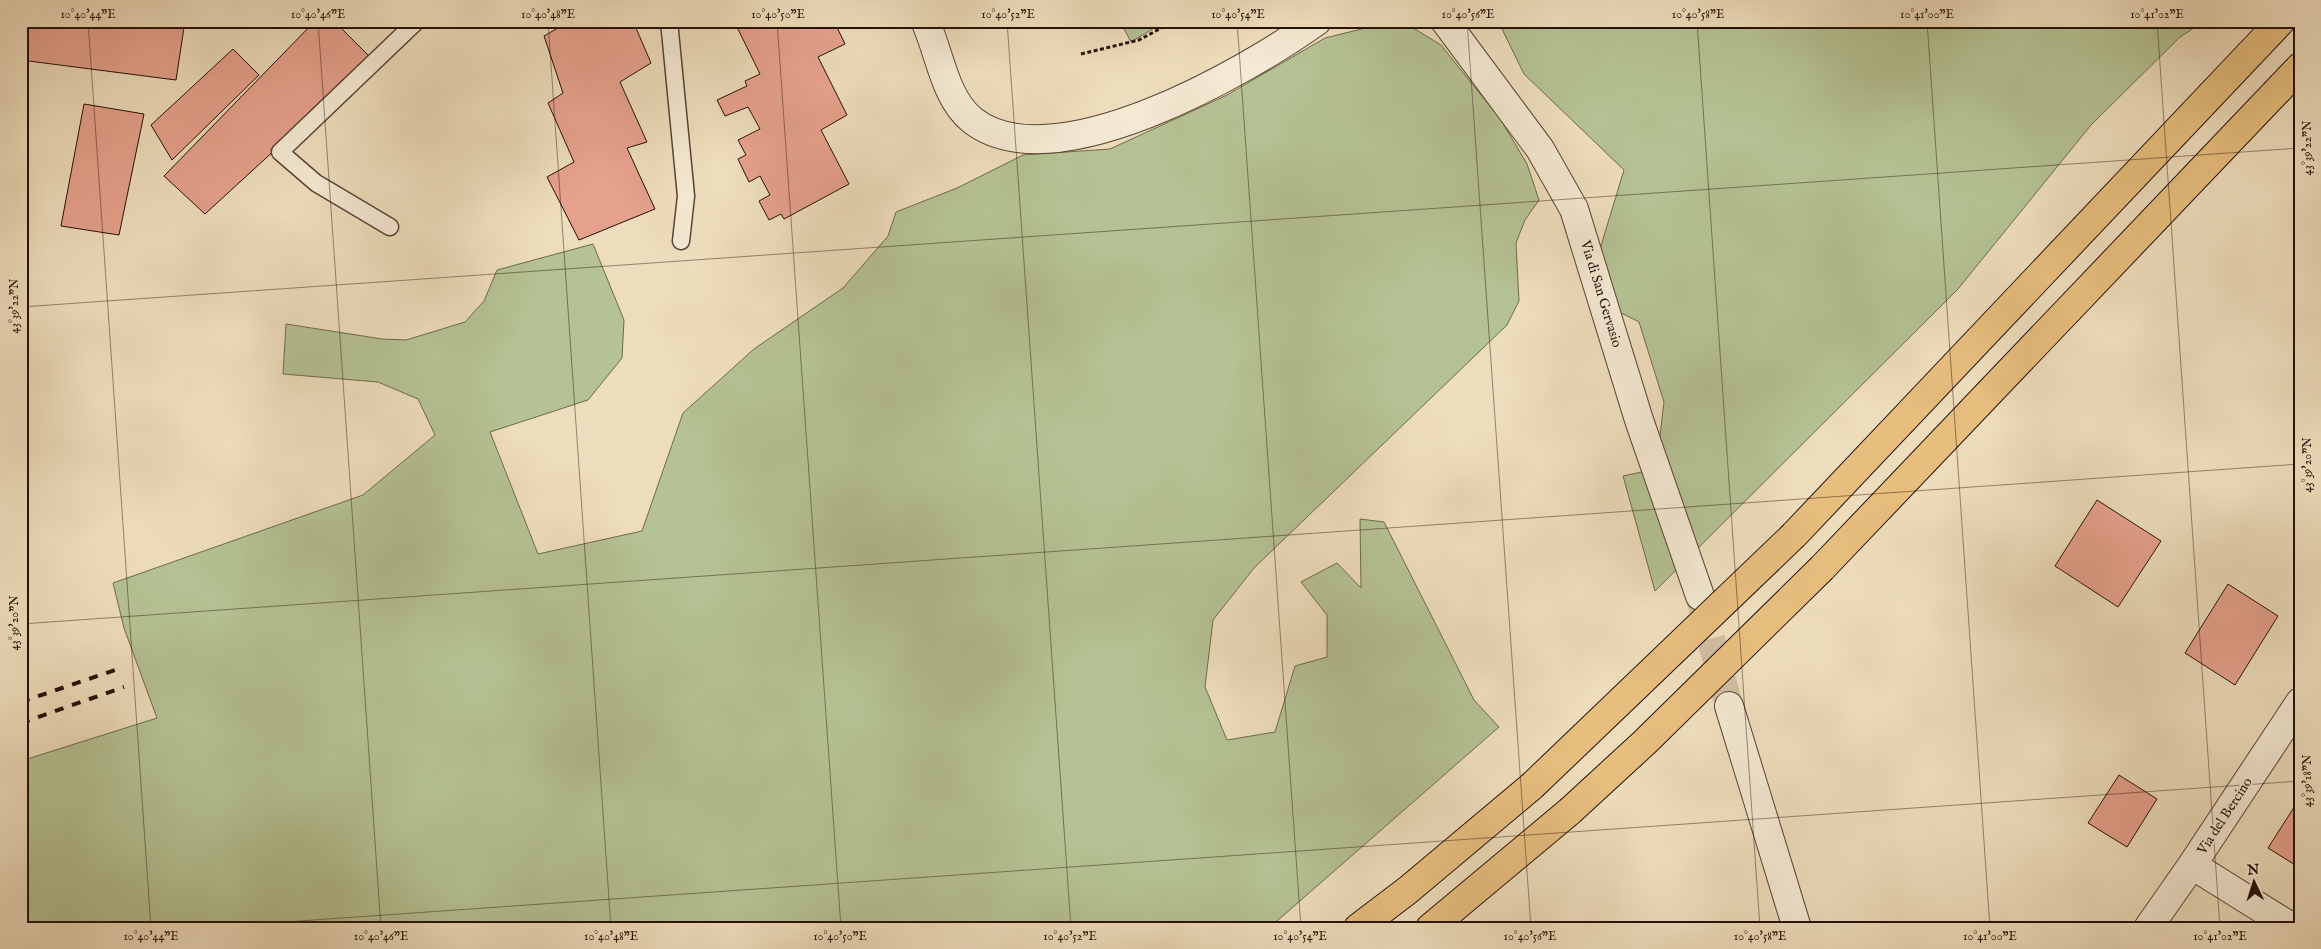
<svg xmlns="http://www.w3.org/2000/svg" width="2321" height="949" font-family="'IM FELL English',serif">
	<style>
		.green { fill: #b5c293; stroke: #6e694e }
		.building { fill: #e6a18c; stroke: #261008 }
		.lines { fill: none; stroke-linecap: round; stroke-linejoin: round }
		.tertiary-tunnel { stroke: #d0bea1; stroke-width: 28; stroke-dasharray: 28 14; stroke-linecap: butt }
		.service-casing { stroke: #584335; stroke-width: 19 }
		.minor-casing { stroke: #584335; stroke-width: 30 }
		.tertiary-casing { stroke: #584335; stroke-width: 30 }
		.trunk-casing { stroke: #261008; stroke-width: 30 }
		.path { stroke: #261008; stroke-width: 3; stroke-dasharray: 4 2.5; stroke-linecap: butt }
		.service { stroke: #f4e9d3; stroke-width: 16 }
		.minor { stroke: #f4e9d3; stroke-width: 28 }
		.tertiary { stroke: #f4e9d3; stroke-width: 28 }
		.trunk { stroke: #e7be7e; stroke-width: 28 }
		.rail { stroke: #261008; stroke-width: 4; stroke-dasharray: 9 9; stroke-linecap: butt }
		.trunk-bridge-casing { stroke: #261008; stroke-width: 30; stroke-linecap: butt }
		.trunk-bridge { stroke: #e7be7e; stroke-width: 28 }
		.ticks { fill: none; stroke: #261008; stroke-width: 1; stroke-opacity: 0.45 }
		.labels { text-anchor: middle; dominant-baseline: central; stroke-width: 4; stroke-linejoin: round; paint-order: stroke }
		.street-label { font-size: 14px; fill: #261008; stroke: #f4e9d3 }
		.neatline { fill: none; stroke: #261008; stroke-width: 2 }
		.ticks-label { font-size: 12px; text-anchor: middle; fill: #261008 }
	</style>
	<rect width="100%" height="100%" fill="#eeddbc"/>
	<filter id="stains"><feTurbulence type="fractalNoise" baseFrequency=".004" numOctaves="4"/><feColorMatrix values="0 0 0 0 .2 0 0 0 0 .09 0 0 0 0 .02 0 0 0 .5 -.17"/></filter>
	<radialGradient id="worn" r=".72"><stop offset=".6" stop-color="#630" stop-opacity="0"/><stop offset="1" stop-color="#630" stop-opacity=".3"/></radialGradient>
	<path class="green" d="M1120,21h46l-35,21z
		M1507,21h698l-25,16 -89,88 -133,164 -303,302 -32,-115 33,-7 8,-67 -25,-80 -53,-27 38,-125 -100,-96 -23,-47z
		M1405,23l36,22 60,75 26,44 12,36 -14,20 -9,23 3,58 -12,24 -253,243 -41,52 -8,67 22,53 48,-8 20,-66 32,-9v-42l-26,-33 36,-19 24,25 -1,-69 24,3 90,178 25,27 -230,201h-1248v-167l136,-43 -33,-90 -11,-45 250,-88 72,-60 -17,-36 -40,-17 -95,-8 3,-50 96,15 24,1 59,-18 19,-21 13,-31 96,-26 31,76 -2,38 -34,42 -98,32 48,122 104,-23 41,-118 71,-64 89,-61 45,-52 8,-24 61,-24 66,-33 87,-6 117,-54 98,-57 57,-14z"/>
	<path class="building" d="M21,21h164l-9,59 -155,-20z
		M315,21h19l39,39 -168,154 -41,-38z
		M570,21h63l18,42 -31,19 27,60 -20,6 28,61 -76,31 -32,-63 27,-15 -26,-59 15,-10 -19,-57z
		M734,21h100l11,23 -27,13 29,58 -26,15 28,54 -65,35 -3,-5 -12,6 -10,-19 11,-6 -10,-19 -11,6 -11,-23 8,-4 -8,-15 22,-11 -12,-22 -23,9 -8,-16 30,-14 -2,-5 15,-7z
		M233,49l26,26 -87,85 -21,-35z
		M84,104l60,10 -25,121 -58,-9z
		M2097,500l64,41 -43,66 -63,-41z
		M2228,584l50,32 -43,69 -50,-32z
		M2119,775l38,24 -30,48 -39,-24z
		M2300,798v70l-32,-20z"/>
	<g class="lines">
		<path class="tertiary-tunnel" d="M1700,598l29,108"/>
		<defs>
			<path id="service" d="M669,21l17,175 -5,45
				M390,227l-74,-44 -36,-31 137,-131"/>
			<path id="minor" d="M925,21c15,32 19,76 47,99 81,64 275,-49 345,-99
				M2192,865l101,63
				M2148,928l44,-63 108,-163"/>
			<path id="tertiary" d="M1445,21l95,128 34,60 65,211 61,176
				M1729,706l68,222"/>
			<path id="trunk" d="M1794,535l487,-514
				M1822,568l478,-501
				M1358,928l50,-38 124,-104
				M1430,928l140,-117"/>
		</defs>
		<use href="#service" class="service-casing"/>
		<use href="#minor" class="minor-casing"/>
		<use href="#tertiary" class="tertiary-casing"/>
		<use href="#trunk" class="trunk-casing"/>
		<path class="path" d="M1081,54l58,-14 35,-19"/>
		<use href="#service" class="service"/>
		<use href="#minor" class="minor"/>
		<use href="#tertiary" class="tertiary"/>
		<use href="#trunk" class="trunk"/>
		<path class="rail" d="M21,702l100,-34
			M21,723l103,-36"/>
		<defs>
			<path id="trunk-bridge" d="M1532,786l262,-251
				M1570,811l75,-69 177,-174"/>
		</defs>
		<use href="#trunk-bridge" class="trunk-bridge-casing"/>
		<use href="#trunk-bridge" class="trunk-bridge"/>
	</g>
	<path class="ticks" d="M88,21l63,907M318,21l63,907M548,21l63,907M777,21l64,907M1007,21l64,907M1237,21l64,907M1467,21l64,907M1697,21l63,907M1927,21l63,907M2157,21l63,907M21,307l2279,-159M21,624l2279,-160M199,928l2101,-147"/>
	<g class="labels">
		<g class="street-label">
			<text transform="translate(1601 294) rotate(73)">Via di San Gervasio</text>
			<text transform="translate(2225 816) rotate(-57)">Via del Bercino</text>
		</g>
	</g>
	<rect width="2321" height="949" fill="none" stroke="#eeddbc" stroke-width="55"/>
	<g transform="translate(2254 882) rotate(356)" stroke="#f4e9d3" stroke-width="4" paint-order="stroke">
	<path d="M0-4L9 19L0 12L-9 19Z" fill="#261008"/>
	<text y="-8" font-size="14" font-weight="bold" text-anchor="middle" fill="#261008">N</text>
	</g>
	<rect x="28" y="28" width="2266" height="894" class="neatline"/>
	<g class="ticks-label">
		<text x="88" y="18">10°40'44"E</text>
		<text x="318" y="18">10°40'46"E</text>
		<text x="548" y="18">10°40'48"E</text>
		<text x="778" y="18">10°40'50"E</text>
		<text x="1008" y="18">10°40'52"E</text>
		<text x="1238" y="18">10°40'54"E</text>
		<text x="1468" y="18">10°40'56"E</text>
		<text x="1698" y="18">10°40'58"E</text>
		<text x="1927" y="18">10°41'00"E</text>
		<text x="2157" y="18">10°41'02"E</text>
		<text transform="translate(2307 148) rotate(-90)" y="4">43°39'22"N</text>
		<text transform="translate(14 306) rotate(-90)" y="4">43°39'22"N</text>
		<text transform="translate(2307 465) rotate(-90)" y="4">43°39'20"N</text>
		<text transform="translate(14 623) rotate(-90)" y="4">43°39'20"N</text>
		<text transform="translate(2307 781) rotate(-90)" y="4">43°39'18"N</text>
		<text x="151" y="940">10°40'44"E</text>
		<text x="381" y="940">10°40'46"E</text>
		<text x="611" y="940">10°40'48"E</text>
		<text x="840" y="940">10°40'50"E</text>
		<text x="1070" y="940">10°40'52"E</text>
		<text x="1300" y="940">10°40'54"E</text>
		<text x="1530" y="940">10°40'56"E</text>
		<text x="1760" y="940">10°40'58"E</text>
		<text x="1990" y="940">10°41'00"E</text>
		<text x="2220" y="940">10°41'02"E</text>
	</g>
	<rect width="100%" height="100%" filter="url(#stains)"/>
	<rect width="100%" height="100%" fill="url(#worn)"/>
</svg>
